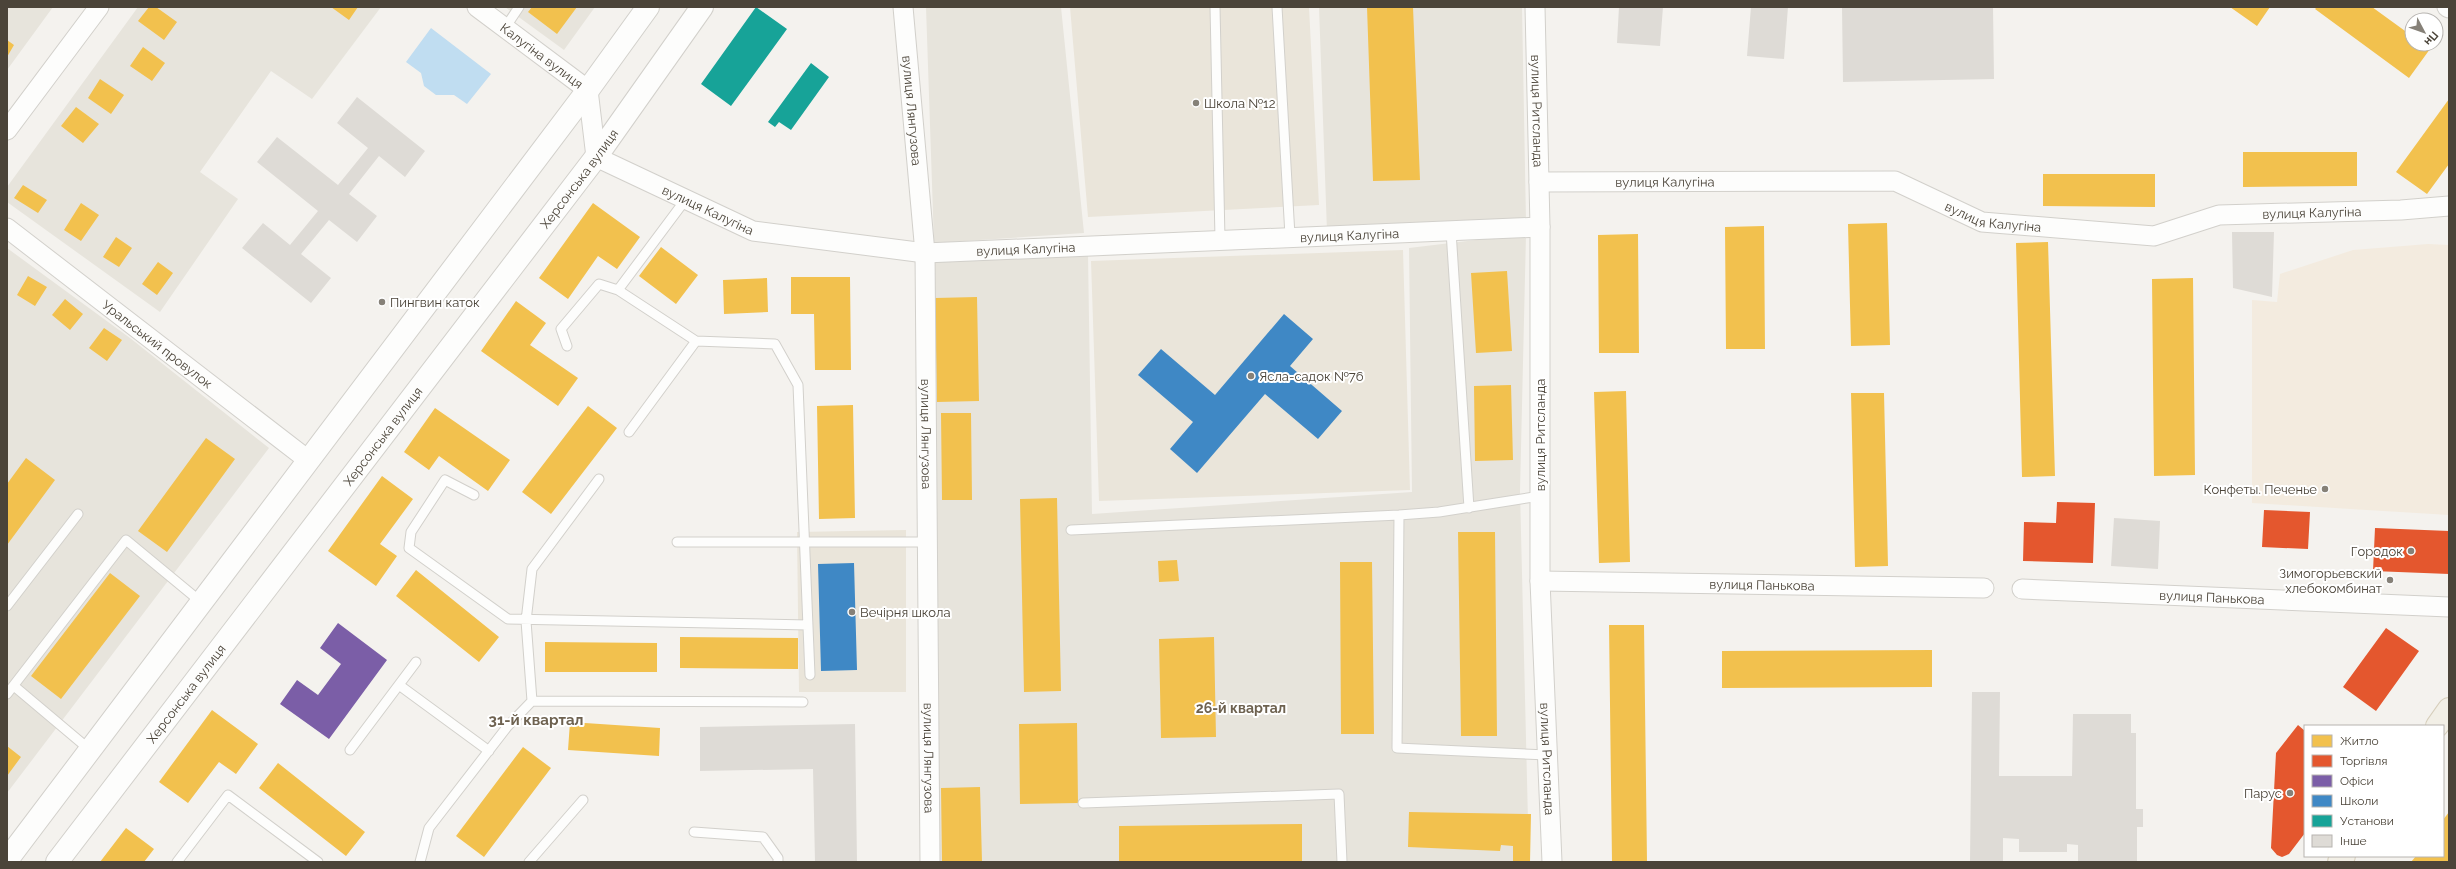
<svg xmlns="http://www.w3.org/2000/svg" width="2456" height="869" font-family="Raleway,sans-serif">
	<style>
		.residential { fill: #e7e4dc }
		.commercial { fill: #f3ebdf }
		.education { fill: #eae5da }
		.water { fill: #c0ddf1 }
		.homes { fill: #f2c14e }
		.shops { fill: #e4572e }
		.offices { fill: #7b5ea7 }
		.schools { fill: #3f88c5 }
		.public { fill: #17a398 }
		.building { fill: #dedbd6 }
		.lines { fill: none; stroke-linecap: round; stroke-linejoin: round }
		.service-casing { stroke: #d2d0cb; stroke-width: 11 }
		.minor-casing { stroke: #d2d0cb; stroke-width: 21 }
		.tertiary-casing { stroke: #d2d0cb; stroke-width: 24 }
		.primary-casing { stroke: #d6cebb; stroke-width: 24 }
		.service { stroke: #fdfdfc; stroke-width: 9 }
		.minor { stroke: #fdfdfc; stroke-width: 19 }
		.tertiary { stroke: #fdfdfc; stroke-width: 22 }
		.primary { stroke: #f2efe6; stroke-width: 22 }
		.poi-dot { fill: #868178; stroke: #fff; stroke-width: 1.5 }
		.labels { text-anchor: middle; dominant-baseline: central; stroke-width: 4; stroke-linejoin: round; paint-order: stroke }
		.street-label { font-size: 13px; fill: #4b4439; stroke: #fff }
		.poi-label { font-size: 13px; fill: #4b4439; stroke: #fff; text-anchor: start }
		.neighbourhood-label { font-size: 14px; font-weight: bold; fill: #6e6250; stroke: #fff }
		.quarter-label { font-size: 15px; font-weight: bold; fill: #6e6250; stroke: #fff }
	</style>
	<rect width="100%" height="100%" fill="#f4f2ee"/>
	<path class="residential" d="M7,7h46l-46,63z
		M138,7h243l-69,92 -41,-28 -71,101 38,27 -78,113 -153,-110v-15z
		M505,7h90l-31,43z
		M926,7h135l23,226 -150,10z
		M1319,7h203l4,215 -199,10z
		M1526,234l-6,257 9,371h-590l-8,-604 157,-4 4,260 320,-22 -3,-244z
		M7,248l123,90 139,110 -262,345z"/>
	<path class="commercial" d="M2428,244l21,1v270l-197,-12v-203l25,2 3,-28 73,-24z"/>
	<path class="education" d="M1070,7h239l10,198 -231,12z
		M1403,250l7,240 -311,11 -8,-240z
		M906,530v162h-107l-2,-160z"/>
	<path class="water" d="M431,28l60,46 -24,30 -13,-9h-18l-12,-9 -3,-13 -15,-11z"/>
	<path class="homes" d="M149,7h7l21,15 -13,18 -26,-19z
		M331,7h27l-9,13z
		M532,7h45l-20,27 -29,-22z
		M1367,7h46l7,173 -47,1z
		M2230,7h40l-13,19z
		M2317,7h55l40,29v8h11l7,5 -21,29 -94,-69z
		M7,40l7,5 -7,12z
		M143,47l22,16 -13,18 -22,-15z
		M100,79l24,16 -13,19 -23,-16z
		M2449,99v65l-22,30 -31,-22z
		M76,107l23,17 -16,19 -22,-17z
		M2243,152h114v34l-114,1z
		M2043,174h112v33l-112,-1z
		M23,185l24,15 -9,13 -24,-15z
		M81,203l18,12 -18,26 -17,-11z
		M593,203l47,34 -23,32 -19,-13 -30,43 -29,-21z
		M1887,223l3,122 -39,1 -3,-122z
		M1764,226l1,123h-39l-1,-122z
		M1638,234l1,119h-40l-1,-118z
		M116,237l16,11 -13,19 -16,-10z
		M2048,242l7,234 -33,1 -6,-234z
		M661,247l37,28 -22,29 -37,-28z
		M158,262l15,11 -16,22 -15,-11z
		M1507,271l5,80 -36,2 -5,-80z
		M28,276l19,11 -12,19 -18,-11z
		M791,277h59l1,93h-36l-1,-56h-23z
		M767,278l1,34 -44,2 -1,-34z
		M2193,278l2,197 -41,1 -2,-197z
		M977,297l2,104 -42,1 -2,-104z
		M65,299l18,15 -13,16 -18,-15z
		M516,301l30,22 -16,22 48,33 -20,28 -77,-55z
		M104,328l18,12 -15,21 -18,-13z
		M1511,385l2,75 -38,1 -1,-75z
		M1626,391l4,171 -31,1 -5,-171z
		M1851,393h33l4,173 -33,1z
		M853,405l2,113 -36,1 -2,-113z
		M588,406l29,22 -66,86 -29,-22z
		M435,408l75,52 -22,31 -49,-35 -10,14 -25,-18z
		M941,413h30l1,87h-30z
		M206,438l29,21 -68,93 -29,-21z
		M26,458l29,22 -48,65v-61z
		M382,476l31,23 -33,45 17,12 -21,30 -48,-35z
		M1057,498l4,193 -37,1 -4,-193z
		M1458,532h37l2,204h-36z
		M1177,560l2,21 -20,1 -1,-21z
		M1340,562h32l2,172h-33z
		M416,570l83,67 -20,25 -83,-66z
		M110,573l30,23 -79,103 -30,-23z
		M1609,625h35l3,237h-35z
		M680,637l118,1v31l-118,-1z
		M1214,637l2,100 -55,1 -2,-99z
		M545,642l112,1v29h-112z
		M1932,650v37l-210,1v-37z
		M212,710l46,34 -22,30 -17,-12 -31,41 -29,-21z
		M570,722l90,6 -1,28 -91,-6z
		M1077,723l1,80 -58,1 -1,-80z
		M7,746l14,11 -14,19z
		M523,747l28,21 -67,89 -28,-21z
		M278,763l87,69 -19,24 -87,-68z
		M980,787l2,75h-40l-1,-74z
		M1409,812l122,2 -1,48h-17v-16l-12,-1 -1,6 -92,-4z
		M2449,812v50h-38l5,-6h27v-36z
		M1302,824v37l-183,1v-36z
		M126,828l28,21 -10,13h-44z"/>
	<path class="shops" d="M2057,502l38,1 -2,60 -70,-2 1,-39 32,1z
		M2264,510l46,2 -2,37 -46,-2z
		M2375,528l74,3v43l-76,-3z
		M2386,628l33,23 -43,60 -33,-24z
		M2298,725l7,6v102l-16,21 -7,3 -5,-2 -6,-7 5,-95z"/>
	<path class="offices" d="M338,623l49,37 -58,79 -49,-35 17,-24 21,15 23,-31 -21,-16z"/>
	<path class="schools" d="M1284,314l29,25 -23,27 52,45 -24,28 -53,-45 -68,79 -27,-24 23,-27 -55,-47 23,-26 54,46z
		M854,563l3,107 -36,1 -3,-107z"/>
	<path class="public" d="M756,7l31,22 -56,77 -30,-22z
		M811,63l18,14 -38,53 -12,-8 -4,5 -7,-5z"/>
	<path class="building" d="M1619,7h44l-3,39 -43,-3z
		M1751,7h37l-4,52 -37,-3z
		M1842,7h151l1,72 -151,3z
		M357,97l68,54 -20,26 -26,-21 -30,38 28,22 -20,26 -28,-22 -28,34 30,24 -20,25 -69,-55 21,-25 27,22 28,-34 -61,-49 20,-25 61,48 30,-37 -31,-25z
		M2232,232h42l-2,65 -39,-9z
		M2114,518l46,3 -2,48 -47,-3z
		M1972,692h28l-1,84h73l1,-62h58v19h5v76h7v18h-6v35h-59v-17l-11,-1v8h-48v-13l-16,-1v24h-33z
		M855,724l2,138h-42l-2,-93 -113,2v-44z"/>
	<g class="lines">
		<defs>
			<path id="service" d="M1215,7l5,232
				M1277,7l13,229
				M505,28l14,-21
				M1451,231l18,277
				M618,290l68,-91
				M567,346l-6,-17 38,-45 19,6 78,51
				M629,432l67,-91 79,3 23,41 12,290
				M474,495l-29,-15 -34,52 -2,16 99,71 300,6
				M1399,515l-2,233 150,7
				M1071,530l328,-15 40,-3 101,-16
				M677,542h250
				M7,606l71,-92
				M399,685l90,66
				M14,686l76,64
				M7,694l119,-154 75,62
				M532,701l-6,-80 6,-52 67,-90
				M350,750l66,-88
				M1083,803l256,-9 3,68
				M694,832l69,5 15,21v4
				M177,862l51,-67 90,67
				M420,862l9,-34 78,-101 25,-26 271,1
				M529,862l54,-62"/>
			<g id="minor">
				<path id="s1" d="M477,7l111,83 8,67 157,74 172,22 615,-26"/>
				<path id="s2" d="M903,7l22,246 5,609"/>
				<path id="s3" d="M1535,7l5,220v354l12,281"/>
				<path d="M2447,7l2,1"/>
				<path d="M7,130l92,-123"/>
				<path id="s4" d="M1539,182l356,-1 87,41 172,14 65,-21 182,-5 48,-4"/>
				<path id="s5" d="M7,228l301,232"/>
				<path id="s6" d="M1540,581l444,7"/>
				<path id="s7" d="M2022,589l427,18"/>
			</g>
			<g id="tertiary">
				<path d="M7,860l581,-770 60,-83"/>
				<path id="s8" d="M57,862l539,-705 106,-150"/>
			</g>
			<path id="primary" d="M2437,726l12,-17
				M2339,862l5,-6"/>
		</defs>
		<use href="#service" class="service-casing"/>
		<use href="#minor" class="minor-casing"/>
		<use href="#tertiary" class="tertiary-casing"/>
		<use href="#primary" class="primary-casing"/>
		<use href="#service" class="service"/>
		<use href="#minor" class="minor"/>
		<use href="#tertiary" class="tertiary"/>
		<use href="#primary" class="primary"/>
	</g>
	<g class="poi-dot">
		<circle cx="1196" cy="103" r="4"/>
		<circle cx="382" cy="302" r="4"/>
		<circle cx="1251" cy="376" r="4"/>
		<circle cx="2325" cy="489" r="4"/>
		<circle cx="2411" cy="551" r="4"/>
		<circle cx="2390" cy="580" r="4"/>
		<circle cx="852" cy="612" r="4"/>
		<circle cx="2290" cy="793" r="4"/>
	</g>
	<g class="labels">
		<g class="street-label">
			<text stroke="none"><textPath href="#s1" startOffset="81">Калугіна вулиця</textPath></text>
			<text stroke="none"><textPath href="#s2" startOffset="104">вулиця Лянгузова</textPath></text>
			<text stroke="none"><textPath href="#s3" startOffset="104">вулиця Ритсланда</textPath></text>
			<text stroke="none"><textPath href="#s8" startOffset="860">Херсонська вулиця</textPath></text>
			<text stroke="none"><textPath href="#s4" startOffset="126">вулиця Калугіна</textPath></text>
			<text stroke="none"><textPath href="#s1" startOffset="330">вулиця Калугіна</textPath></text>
			<text stroke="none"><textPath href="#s4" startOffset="786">вулиця Калугіна</textPath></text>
			<text stroke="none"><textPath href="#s4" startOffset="462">вулиця Калугіна</textPath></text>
			<text stroke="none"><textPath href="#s1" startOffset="978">вулиця Калугіна</textPath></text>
			<text stroke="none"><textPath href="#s1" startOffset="654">вулиця Калугіна</textPath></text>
			<text stroke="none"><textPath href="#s5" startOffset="190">Уральський провулок</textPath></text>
			<text stroke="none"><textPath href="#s2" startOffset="428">вулиця Лянгузова</textPath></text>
			<text transform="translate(1540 435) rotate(-90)">вулиця Ритсланда</text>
			<text stroke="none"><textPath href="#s8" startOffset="536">Херсонська вулиця</textPath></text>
			<text stroke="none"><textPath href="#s6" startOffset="222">вулиця Панькова</textPath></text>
			<text stroke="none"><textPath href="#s7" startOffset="190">вулиця Панькова</textPath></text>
			<text stroke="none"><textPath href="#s8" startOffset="212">Херсонська вулиця</textPath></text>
			<text stroke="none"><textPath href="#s2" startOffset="752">вулиця Лянгузова</textPath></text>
			<text stroke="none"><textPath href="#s3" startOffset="752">вулиця Ритсланда</textPath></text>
		</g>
		<g class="poi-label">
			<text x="1204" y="103">Школа №12</text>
			<text x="390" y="302">Пингвин каток</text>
			<text x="1259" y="376">Ясла-садок №76</text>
			<text x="2317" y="489" text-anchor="end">Конфеты. Печенье</text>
			<text x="2403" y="551" text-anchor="end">Городок</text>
			<text x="2382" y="573" text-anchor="end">Зимогорьевский<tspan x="2382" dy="15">хлебокомбинат</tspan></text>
			<text x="860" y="612">Вечірня школа</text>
			<text x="2282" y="793" text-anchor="end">Парус</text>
		</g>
		<g class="neighbourhood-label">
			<text x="1241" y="708">26-й квартал</text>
		</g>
		<g class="quarter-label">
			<text x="536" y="720">31-й квартал</text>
		</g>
	</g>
	<rect width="2456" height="869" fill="none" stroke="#4b4439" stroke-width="16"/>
	<rect x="2304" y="725" width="140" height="132" fill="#ffffff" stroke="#b7b4b0"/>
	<rect x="2312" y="735" width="20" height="12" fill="#f2c14e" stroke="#b7b4b0"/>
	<text x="2340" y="745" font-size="12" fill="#4b4439">Житло</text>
	<rect x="2312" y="755" width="20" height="12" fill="#e4572e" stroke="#b7b4b0"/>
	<text x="2340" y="765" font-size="12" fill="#4b4439">Торгівля</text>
	<rect x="2312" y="775" width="20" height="12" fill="#7b5ea7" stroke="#b7b4b0"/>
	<text x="2340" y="785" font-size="12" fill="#4b4439">Офіси</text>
	<rect x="2312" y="795" width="20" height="12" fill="#3f88c5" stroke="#b7b4b0"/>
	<text x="2340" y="805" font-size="12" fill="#4b4439">Школи</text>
	<rect x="2312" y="815" width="20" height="12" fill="#17a398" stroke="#b7b4b0"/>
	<text x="2340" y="825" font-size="12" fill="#4b4439">Установи</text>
	<rect x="2312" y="835" width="20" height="12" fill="#dedbd6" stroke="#b7b4b0"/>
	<text x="2340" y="845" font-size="12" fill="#4b4439">Інше</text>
	<g transform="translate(2424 32) rotate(131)"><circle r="19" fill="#ffffff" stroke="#b7b4b0"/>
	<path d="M0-3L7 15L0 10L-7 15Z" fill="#868178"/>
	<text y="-6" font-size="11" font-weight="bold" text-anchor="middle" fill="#4b4439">Пн</text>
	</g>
</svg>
